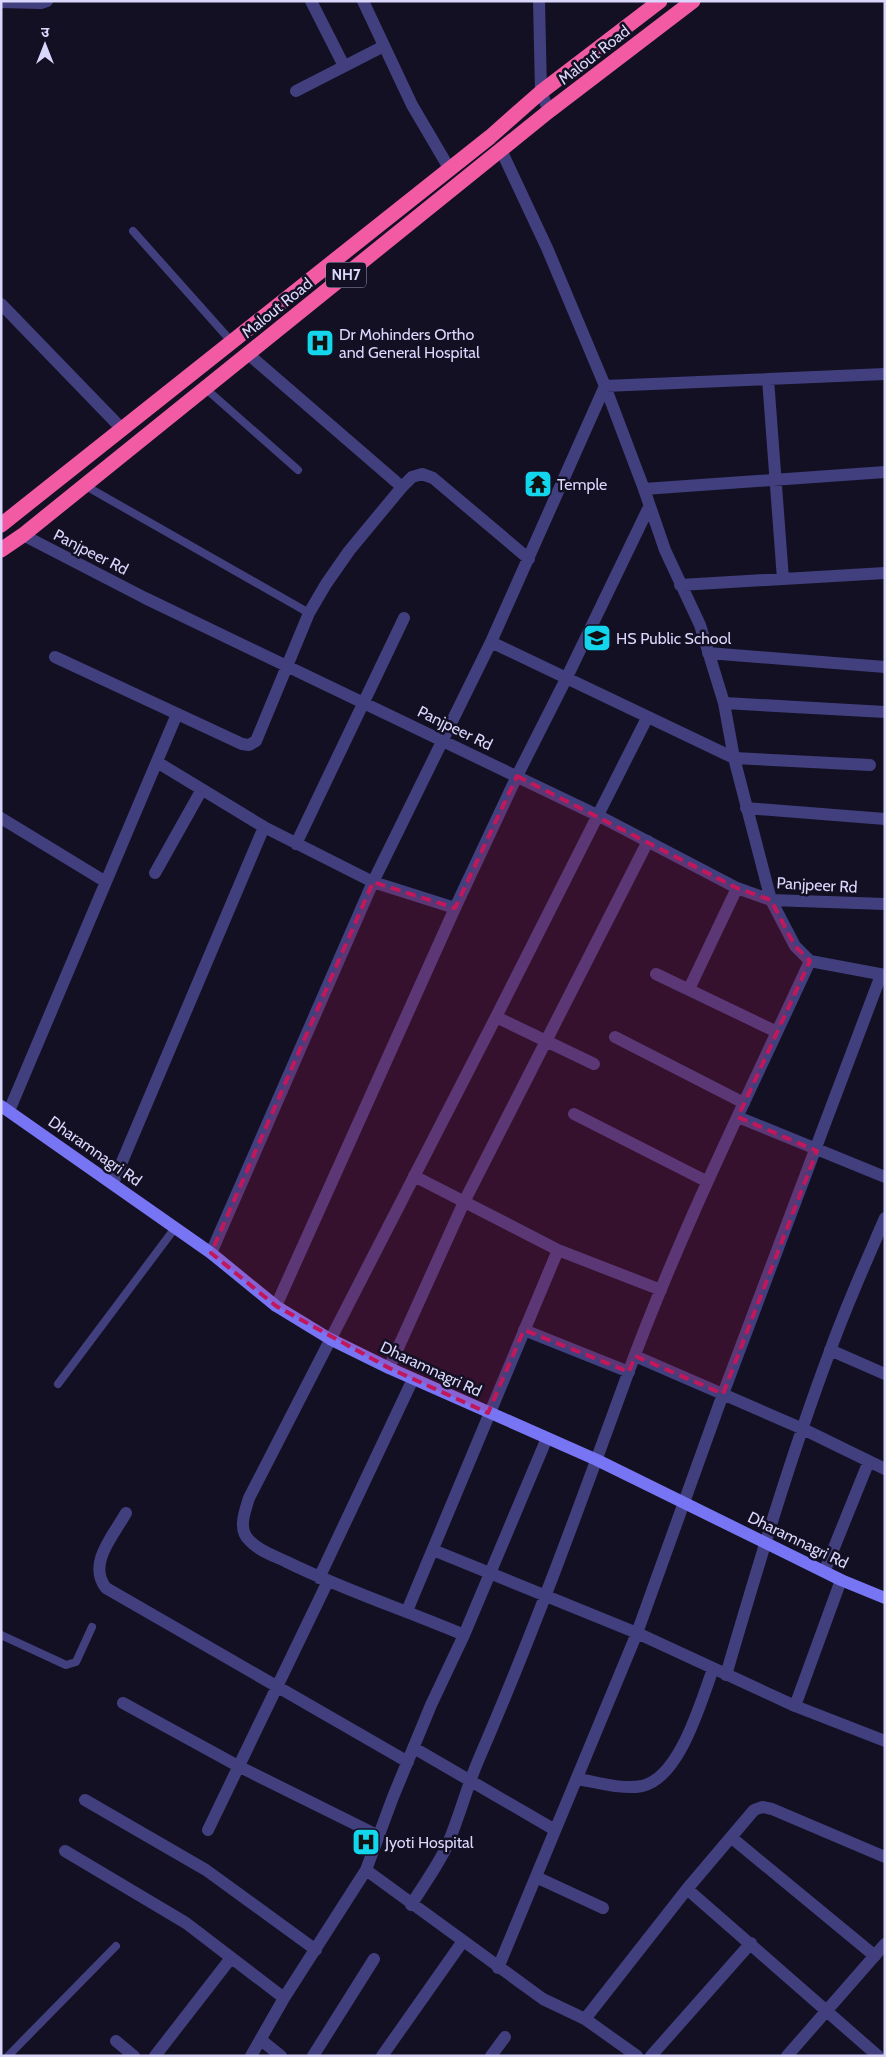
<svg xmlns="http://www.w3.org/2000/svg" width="886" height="2057" font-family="Cabin,'Noto Sans Devanagari',sans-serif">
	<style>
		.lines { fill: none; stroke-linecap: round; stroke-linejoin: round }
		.lane { stroke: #413f7e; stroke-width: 8 }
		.street { stroke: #413f7e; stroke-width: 12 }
		.secondary { stroke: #7875f4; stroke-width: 12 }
		.highway { stroke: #f25ba3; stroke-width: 15 }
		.marked { fill: #c2185b; fill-opacity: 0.2; stroke: #c2185b; stroke-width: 4; stroke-dasharray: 10 6; stroke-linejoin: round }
		.labels { text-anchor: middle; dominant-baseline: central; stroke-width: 5; stroke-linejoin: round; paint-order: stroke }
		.shield { fill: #131023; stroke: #9e9bbb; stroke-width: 1 }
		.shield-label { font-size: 15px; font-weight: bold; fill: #dad6fc }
		.street-label { font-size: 16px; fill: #dad6fc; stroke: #131023 }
		.poi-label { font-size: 16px; fill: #dad6fc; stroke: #131023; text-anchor: start }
	</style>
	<rect width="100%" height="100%" fill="#131023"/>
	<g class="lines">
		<path class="lane" d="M133,231l98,110
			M205,388l93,82
			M84,485l225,128
			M58,1384l117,-156
			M1,1635l65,30 10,-3 16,-35
			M8,2056l108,-110"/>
		<path class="street" d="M311,1l33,65
			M363,1l49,104 37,63
			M539,1l2,91 8,19
			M1,2l40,1 6,-2
			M296,91l88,-45
			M502,152l45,96 58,138 39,103 21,61 35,75 24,78 10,55 37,142 24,46 15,15 75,14
			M1,304l122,126
			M248,354l154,133
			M768,379l15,200
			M644,489l241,-17
			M23,535l122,63 454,218 138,72 34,12 114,4
			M680,585l205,-12
			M491,642l243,116 136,7
			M708,653l177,14
			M55,657l187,87 7,1 7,-4 53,-128 17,-29 23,-33 53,-64 10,-10 10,-3 11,4 96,81
			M724,703l161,9
			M157,762l107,65 109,55 82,26
			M746,808l139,11
			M1,818l105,64
			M296,844l108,-226
			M155,873l46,-82
			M656,974l121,58
			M689,989l48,-101
			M496,1017l98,47
			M615,1037l129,66
			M9,1111l168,-397
			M574,1114l132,67
			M738,1117l147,60
			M414,1176l144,74 103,40
			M113,1183l151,-356
			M211,1253l162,-371 118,-240 114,-256 280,-12
			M276,1306l179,-398 62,-132 49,-97 83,-172
			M524,1330l105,42
			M830,1350l55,24
			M635,1356l168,73 82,40
			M389,1368l75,-166 184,-361
			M126,1513c-13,23 -39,51 -20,75l302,174
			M433,1550l204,83 158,73 90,35
			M825,1570l44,-109
			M319,1578l94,-199
			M407,1611l151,-361
			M464,1635c-59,-25 -120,-45 -177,-73 -12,-6 -28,-11 -37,-21 -13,-11 -5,-30 -1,-43l247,-481 151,-299
			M726,1675c32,-109 64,-217 104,-324 16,-45 36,-89 55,-133
			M123,1703l115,63 141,70
			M795,1706l46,-126
			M414,1748l141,82
			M577,1779c20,3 44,11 65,7 38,-8 59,-85 71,-117
			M85,1800l121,70 110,80
			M208,1830l120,-249
			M732,1838l143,118
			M65,1851l121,72 98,75
			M366,1870l177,129 42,20 52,37
			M536,1877l67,31
			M687,1889l191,167
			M411,1905c12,-19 25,-37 35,-57 13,-29 20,-59 32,-87 55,-127 102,-256 149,-385 52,-142 120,-278 183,-415
			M498,1968l139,-335 86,-239 158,-419
			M585,2019l102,-130 67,-79 8,-3 10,2 113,48
			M261,2040l20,16
			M116,2041l18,15
			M155,2056l76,-98
			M251,2056l33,-58 82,-128 27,-73 38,-92 33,-70 83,-197
			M313,2056l61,-97
			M382,2056l81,-115
			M491,2056l14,-19
			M651,2056l100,-113
			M787,2056l98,-112"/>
		<path class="secondary" d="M1,1106l210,147 65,53 54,33 59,29 208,92 244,120 44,18"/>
		<path class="highway" d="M1,525l489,-388 51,-45 119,-91
			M1,550l22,-15 526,-424 144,-110"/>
	</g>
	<path class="marked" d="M517,776l220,112 34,12 24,46 15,15 -72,156 79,34 -94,243 -88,-38 -6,16 -105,-42 -36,83 -99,-45 -113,-62 -65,-53 162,-371 82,26z"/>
	<defs>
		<symbol id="hospital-square" viewBox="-11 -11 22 22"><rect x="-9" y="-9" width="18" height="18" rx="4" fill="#13d5eb" stroke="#131023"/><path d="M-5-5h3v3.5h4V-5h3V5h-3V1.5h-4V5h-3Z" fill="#111"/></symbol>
		<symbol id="temple-square" viewBox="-11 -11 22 22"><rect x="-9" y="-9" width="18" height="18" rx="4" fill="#13d5eb" stroke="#131023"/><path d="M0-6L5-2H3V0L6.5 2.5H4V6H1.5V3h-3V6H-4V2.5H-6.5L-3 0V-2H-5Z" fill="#111"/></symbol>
		<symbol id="school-square" viewBox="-11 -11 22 22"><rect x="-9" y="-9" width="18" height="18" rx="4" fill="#13d5eb" stroke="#131023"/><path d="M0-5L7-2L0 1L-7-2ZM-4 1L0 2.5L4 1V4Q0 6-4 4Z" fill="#111"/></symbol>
	</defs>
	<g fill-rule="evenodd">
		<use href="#hospital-square" x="304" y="327" width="32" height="32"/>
		<use href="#temple-square" x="522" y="468" width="32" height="32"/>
		<use href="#school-square" x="581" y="622" width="32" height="32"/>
		<use href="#hospital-square" x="350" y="1826" width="32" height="32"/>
	</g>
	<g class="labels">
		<rect class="shield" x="326" y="262.5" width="40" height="25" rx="4"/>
		<g class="shield-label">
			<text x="346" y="275">NH7</text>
		</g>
		<g class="street-label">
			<text transform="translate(594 55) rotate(-38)">Malout Road</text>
			<text transform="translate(277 308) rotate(-39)">Malout Road</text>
			<text transform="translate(91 552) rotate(27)">Panjpeer Rd</text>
			<text transform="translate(455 728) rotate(26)">Panjpeer Rd</text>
			<text transform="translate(817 885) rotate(3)">Panjpeer Rd</text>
			<text transform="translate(95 1151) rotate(35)">Dharamnagri Rd</text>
			<text transform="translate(431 1369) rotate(25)">Dharamnagri Rd</text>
			<text transform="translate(798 1540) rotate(26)">Dharamnagri Rd</text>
		</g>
		<g class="poi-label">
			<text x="339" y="334">Dr Mohinders Ortho<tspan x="339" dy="18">and General Hospital</tspan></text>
			<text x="557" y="484">Temple</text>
			<text x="616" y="638">HS Public School</text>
			<text x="385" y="1842">Jyoti Hospital</text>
		</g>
	</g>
	<rect width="886" height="2057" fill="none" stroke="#dad6fc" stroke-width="5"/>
	<g transform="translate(45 45)" stroke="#131023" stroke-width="4" paint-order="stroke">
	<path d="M0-4L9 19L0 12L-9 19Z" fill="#dad6fc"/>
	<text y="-8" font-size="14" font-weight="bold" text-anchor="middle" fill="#dad6fc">उ</text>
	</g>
</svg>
